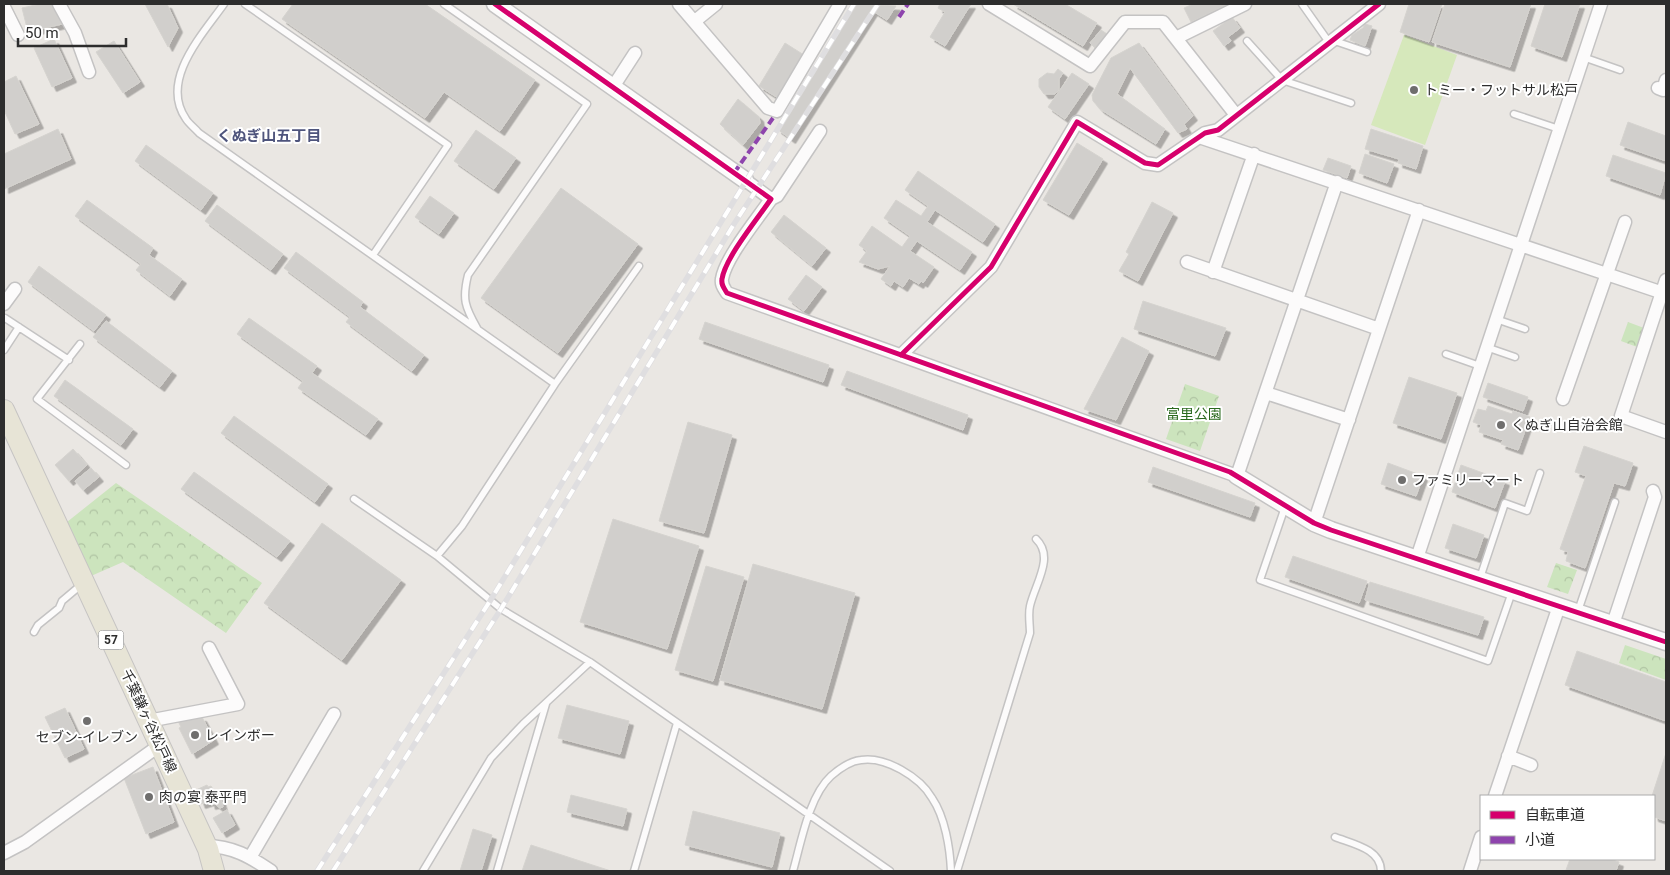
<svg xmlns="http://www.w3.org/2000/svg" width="1670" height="875" font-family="Roboto,'Noto Sans JP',sans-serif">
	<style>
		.park { fill: url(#park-crowns) }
		.pitch { fill: #d6e8bb }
		.building { fill: #d1cfcc; stroke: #d5d3cf; filter: url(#shadow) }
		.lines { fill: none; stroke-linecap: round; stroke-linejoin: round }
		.service-casing { stroke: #c4c3c3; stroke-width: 9 }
		.minor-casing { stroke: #c4c3c3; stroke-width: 15 }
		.tertiary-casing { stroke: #c4c3c3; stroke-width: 19 }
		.primary-casing { stroke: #c6c4c3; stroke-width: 22 }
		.service { stroke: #fcfbfb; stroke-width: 6 }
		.minor { stroke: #fcfbfb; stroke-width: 12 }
		.tertiary { stroke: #fcfbfb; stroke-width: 16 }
		.primary { stroke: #e7e4d6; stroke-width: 20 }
		.rail-casing { stroke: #dfdee0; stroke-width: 5.5 }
		.rail { stroke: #fff; stroke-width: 4; stroke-dasharray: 11; stroke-linecap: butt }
		.quiet { stroke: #8e44ad; stroke-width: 4; stroke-dasharray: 8 4; stroke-linecap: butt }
		.cycleway-casing { stroke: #fff; stroke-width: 8 }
		.cycleway { stroke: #d6006c; stroke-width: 5 }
		.poi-dot { fill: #6f6e6d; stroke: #fff; stroke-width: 2 }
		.labels { text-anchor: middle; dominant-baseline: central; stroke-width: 4; stroke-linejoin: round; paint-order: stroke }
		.shield { fill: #fff; stroke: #6c6c6c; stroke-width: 1 }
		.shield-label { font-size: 12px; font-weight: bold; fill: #2d2d2d }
		.poi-label { font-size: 14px; fill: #2d2d2d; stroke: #fff; text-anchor: start }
		.park-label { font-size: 14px; fill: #2a691d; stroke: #fff }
		.street-label { font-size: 14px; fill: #2d2d2d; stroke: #fff }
		.neighbourhood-label { font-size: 15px; font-weight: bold; fill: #4e547c; stroke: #fff }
	</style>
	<defs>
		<pattern id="park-crowns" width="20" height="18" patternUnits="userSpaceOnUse" patternTransform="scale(1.25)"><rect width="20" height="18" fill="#cce4bd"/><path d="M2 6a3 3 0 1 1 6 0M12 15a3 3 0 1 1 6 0" fill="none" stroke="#b0c4a3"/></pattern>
		<filter id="shadow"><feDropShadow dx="4.5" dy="4.5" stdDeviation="0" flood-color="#0004"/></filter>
	</defs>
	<rect width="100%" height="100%" fill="#eae7e3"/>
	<path class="park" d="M1628,322l16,6 -7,19 -16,-6z
		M1185,384l34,12 -19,55 -34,-12z
		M116,483l146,100 -36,50 -103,-71 -32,14 -24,-54z
		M1556,563l21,7 -9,24 -21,-7z
		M1625,645l41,14v21l-47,-17z"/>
	<path class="pitch" d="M1404,35l53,20 -32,90 -54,-20z"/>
	<path class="building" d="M40,4h14l1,7 4,-1 3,14 -34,8 -6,-24z
		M145,4h22l11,24 -10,19z
		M293,4h132l110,76 -35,51 -56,-39 -19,26 -143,-99z
		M856,4l40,2 -9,14 -14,-9 -82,128 -14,-10z
		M940,4h31l-26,42 -15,-9 15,-25 -7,-4z
		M1013,4h52l32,19 -14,23z
		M1193,4h35l-37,18 -7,-14z
		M1409,4h33l-13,38 -29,-10z
		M1445,4h86l-21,63 -78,-25z
		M1545,4h35l-18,53 -31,-11z
		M1232,17l8,11 -12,9 3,4 -7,5 -11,-15z
		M1365,24l7,2 -7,20 -15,-6 2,-5 11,-7z
		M1101,30l6,4 -12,14 -5,-5z
		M54,39l18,39 -20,9 -18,-39z
		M114,41l26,41 -17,11 -27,-41z
		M785,43l19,12 -26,43 -19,-12z
		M1139,43l54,73 -9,8 3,5 -9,4 -48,-65 -13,26 48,35 -9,15 -56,-35 -7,-8 -1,-6 19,-37z
		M1058,69l5,4 -4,6v11l-4,4h-11l-5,-7v-8l8,-6 7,1z
		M1072,73l17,11 -24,35 -17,-12z
		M16,76l23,48 -24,10 -11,-24v-28z
		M738,99l21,18 1,6 -17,22 -23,-21z
		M1628,122l38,14v25l-46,-16z
		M58,129l13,30 -67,30v-35z
		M1371,129l52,17 -7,23 -18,-6 1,-4 -34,-10z
		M476,130l40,28 -22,31 -40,-28z
		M1077,143l26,16 -34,56 -26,-15z
		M146,145l67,48 -12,17 -66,-49z
		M1365,154l29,10 -7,19 -28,-10z
		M1613,155l53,18 -6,22 -54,-19z
		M1328,158l23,8 -4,12 -24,-8z
		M918,171l77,53 -12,18 -48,-32 -8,12 45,30 -12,18 -43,-29 -7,10 24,16 -11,16 -2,-2 -2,3 -10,-6 -6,9 -9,-6 -3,5 -10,-7 9,-13 -12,3 -19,-7 8,-11 -8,-6 13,-19 30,21 8,-11 -26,-18 12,-18 25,16 7,-10 -23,-16z
		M561,188l77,56 -80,109 -77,-55z
		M430,196l24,17 -15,21 -24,-17z
		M87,200l66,48 -4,7 33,24 -12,17 -34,-26 5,-6 -66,-48z
		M1152,202l21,11 -35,68 -19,-10 10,-17 -3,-2z
		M217,205l66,49 -12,16 -66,-49z
		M784,215l42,33 -14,18 -41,-34z
		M296,252l67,50 -3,5 64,48 -12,16 -66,-49 4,-5 -66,-49z
		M39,266l67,49 -12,16 -66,-49z
		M806,275l16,12 -18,24 -16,-12z
		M1143,301l83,27 -11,28 -81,-27z
		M249,318l68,48 -5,7 66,46 -12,16 -68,-47 5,-7 -66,-47z
		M106,321l66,50 -12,16 -67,-50z
		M705,322l124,43 -6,17 -124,-43z
		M1122,337l27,14 -33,69 -32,-11z
		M847,371l121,44 -5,15 -122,-45z
		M1409,377l48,16 -16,46 -48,-16z
		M65,380l68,49 -12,16 -67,-49z
		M1488,383l40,14 -5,14 -40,-14z
		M1488,406l24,8 1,-3 17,6 -12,33 -17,-6 2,-4 -24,-8 2,-7 -8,-3 5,-13 8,2z
		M234,416l94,68 -13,18 -94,-69z
		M688,422l44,13 -28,98 -45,-12z
		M1584,446l49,17 -8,23 -11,-3 -29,85 -19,-7 2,-9 -8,-3 26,-73 -11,-4z
		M73,449l14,16 -18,16 -14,-16z
		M1388,463l35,13 -7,20 -35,-12z
		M1461,465l44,16 -10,27 -43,-16z
		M1153,467l102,36 -5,14 -102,-35z
		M91,468l8,9 -16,13 -8,-9z
		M194,472l96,69 -13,16 -96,-68z
		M613,519l86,27 -32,103 -87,-27z
		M322,523l79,57 -59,80 -78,-57z
		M1453,524l31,11 -8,23 -31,-10z
		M1293,556l74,25 -8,22 -74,-26z
		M753,564l102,29 -33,116 -102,-29z
		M706,566l38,11 -31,104 -38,-11z
		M1370,582l114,35 -6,18 -113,-35z
		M1577,651l89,31v39l-101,-36z
		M567,705l62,16 -9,33 -62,-16z
		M65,708l19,41 -19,9 -20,-41z
		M202,717l12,23 -22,14 -13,-26 2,-1 -3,-6z
		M1666,753v68l-12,-4 -2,-21z
		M153,767l21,55 -28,12 -22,-56z
		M207,785l1,2 3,-1 5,8 4,2 3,11 -3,1 -5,-4 -4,1 -1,-4 -9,3 -5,-14z
		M571,795l56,14 -4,17 -56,-14z
		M227,810l8,15 -13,8 -9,-15z
		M693,811l87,22 -8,34 -87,-22z
		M473,829l19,6 -11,36h-21z
		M531,845l80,26h-89z
		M1570,859h40l9,3 -3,9h-46l-4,-1z"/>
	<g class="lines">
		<defs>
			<path id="service" d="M224,4c-21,30 -65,76 -38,115 3,5 9,9 13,14l356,251
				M245,4l203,141 -75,110
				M444,4l143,100 -119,171c-6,24 -3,32 9,53
				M1302,4l24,34 41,14
				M1247,41l35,39 69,23
				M1583,57l37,13
				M1514,114l45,15
				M5,318l64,42
				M1496,319l29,10
				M80,344l-43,55 89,66
				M1486,347l29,10
				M4,350l15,-23
				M1446,354l34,12
				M354,499l83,57 64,53 89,53 300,209
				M1285,507l-25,73 228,81 24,-69
				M437,556l25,-30 93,-142 84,-118
				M1480,578l25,-75 22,8 13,-38
				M1578,611l37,-109
				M34,632l4,-7 21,-17 3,-7 19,-16
				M1335,837c18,7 46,12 46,34
				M423,871l68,-113 32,-34 67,-62
				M497,871l49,-167
				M634,871l43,-148
				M793,871c8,-28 16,-75 38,-95 8,-7 19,-15 30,-16 24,-4 59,17 71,38 13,19 18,50 19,73
				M957,871l73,-238c0,-8 -2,-19 0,-27 5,-22 25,-49 6,-67"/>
			<path id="minor" d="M59,4l16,29 14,39
				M679,4l89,104 9,3 63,-107
				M989,4l101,62 35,-44h38l73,93
				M4,7l14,28
				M695,21l21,-17
				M1176,38l69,-34
				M613,87l22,-34
				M1658,88l5,2 3,-10
				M1199,137l467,157
				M745,180l26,19c-13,19 -46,59 -49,80 -1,6 2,9 5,14l510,183 100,-294
				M771,199l6,-3 43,-65
				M1187,262l192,67
				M1213,272l41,-118
				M1666,280l-45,136 45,16
				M4,304l11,-15
				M901,355l90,-88 86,-145 68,41 13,2 47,-32 13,-3 161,-126
				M1266,393l83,27
				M1563,399l62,-177
				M1314,523l105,-313
				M1417,558l184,-554
				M1613,624l42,-127 -2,-6
				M148,721l90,-17 -29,-56
				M1508,756l23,9
				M1495,796l64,-190
				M206,846c26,0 45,11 65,25
				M4,853l21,-11 135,-97
				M251,856l83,-142
				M1470,871l11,-34"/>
			<path id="tertiary" d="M495,4l250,176
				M1237,476l77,47 17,7 335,112"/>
			<path id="primary" d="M4,410l204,439 6,22"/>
		</defs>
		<use href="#service" class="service-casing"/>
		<use href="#minor" class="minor-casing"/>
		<use href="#tertiary" class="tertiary-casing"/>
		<use href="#primary" class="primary-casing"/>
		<use href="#service" class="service"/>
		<use href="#minor" class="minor"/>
		<use href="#tertiary" class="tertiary"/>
		<use href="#primary" class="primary"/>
		<defs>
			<path id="rail" d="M317,871l173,-270 364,-597
				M333,871l168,-262 233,-385 144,-220"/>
		</defs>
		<use href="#rail" class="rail-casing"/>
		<use href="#rail" class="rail"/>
		<path class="quiet" d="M899,17l9,-13
			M734,173l39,-55"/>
		<defs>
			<path id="cycleway" d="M495,4l276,195c-13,19 -46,59 -49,80 -1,6 2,9 5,14l503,179 84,51 17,7 335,112
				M901,355l90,-88 86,-145 68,41 13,2 47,-32 13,-3 161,-126"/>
		</defs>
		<use href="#cycleway" class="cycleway-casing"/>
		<use href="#cycleway" class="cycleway"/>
	</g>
	<g class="poi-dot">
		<circle cx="1414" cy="90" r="5"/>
		<circle cx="1501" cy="425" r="5"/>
		<circle cx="1402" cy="480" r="5"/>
		<circle cx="87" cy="721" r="5"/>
		<circle cx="195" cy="735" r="5"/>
		<circle cx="149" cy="797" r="5"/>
	</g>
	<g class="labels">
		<rect class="shield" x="98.5" y="630.5" width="25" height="19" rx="4"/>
		<g class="shield-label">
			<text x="111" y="640">57</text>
		</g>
		<g class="poi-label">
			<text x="1424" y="90">トミー・フットサル松戸</text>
			<text x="1511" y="425">くぬぎ山自治会館</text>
			<text x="1412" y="480">ファミリーマート</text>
			<text x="205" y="735">レインボー</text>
			<text x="87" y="737" text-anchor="middle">セブン-イレブン</text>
			<text x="159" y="797">肉の宴 泰平門</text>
		</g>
		<g class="park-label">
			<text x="1194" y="414">富里公園</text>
		</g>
		<g class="street-label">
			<text transform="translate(149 721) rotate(65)">千葉鎌ヶ谷松戸線</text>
		</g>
		<g class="neighbourhood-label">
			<text x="269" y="136">くぬぎ山五丁目</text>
		</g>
	</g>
	<rect width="1670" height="875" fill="none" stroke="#2d2d2d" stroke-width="10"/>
	<rect x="1480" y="795" width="175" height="65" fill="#ffffff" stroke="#ababab"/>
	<rect x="1490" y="811" width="25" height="8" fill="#d6006c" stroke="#ababab"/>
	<text x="1525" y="820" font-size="15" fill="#2d2d2d">自転車道</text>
	<rect x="1490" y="836" width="25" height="8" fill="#8e44ad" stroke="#ababab"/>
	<text x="1525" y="845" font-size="15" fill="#2d2d2d">小道</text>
	<path d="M18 38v8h108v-8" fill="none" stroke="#2d2d2d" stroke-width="2.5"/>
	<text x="25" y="38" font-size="15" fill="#2d2d2d" stroke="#ffffff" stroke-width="4" paint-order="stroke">50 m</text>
</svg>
